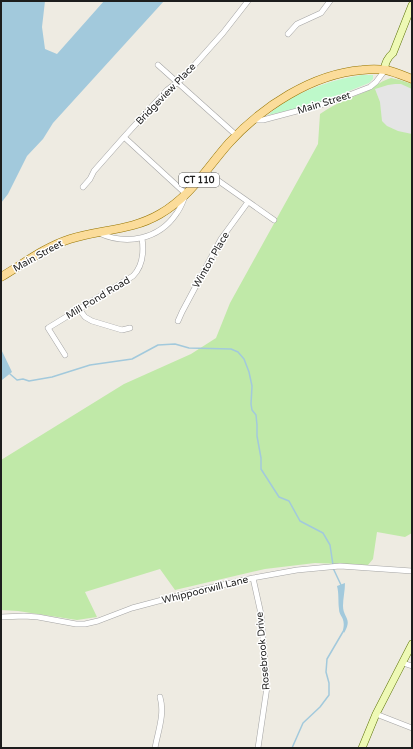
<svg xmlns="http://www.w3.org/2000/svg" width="413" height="749" font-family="'Varela Round',sans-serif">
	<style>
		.grass { fill: #c0e9a8 }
		.park { fill: #bef9ca }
		.parking { fill: #e5e5e5 }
		.water { fill: #a2c9dc }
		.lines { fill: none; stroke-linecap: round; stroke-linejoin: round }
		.stream { stroke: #a2c9dc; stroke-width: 1.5 }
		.street-casing { stroke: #a4a4a4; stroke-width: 6 }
		.secondary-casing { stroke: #5a7205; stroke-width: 8 }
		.primary-casing { stroke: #957400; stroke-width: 9 }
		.street { stroke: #fff; stroke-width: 5 }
		.secondary { stroke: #eef9b5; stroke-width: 7 }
		.primary { stroke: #fbdc9a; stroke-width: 8 }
		.labels { text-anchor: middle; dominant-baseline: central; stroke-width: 3; stroke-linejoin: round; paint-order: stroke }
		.shield { fill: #fff; stroke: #616161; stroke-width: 1 }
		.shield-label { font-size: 9px; font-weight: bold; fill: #1d1d1d }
		.street-label { font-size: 10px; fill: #1d1d1d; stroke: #fff }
	</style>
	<rect width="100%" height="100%" fill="#eeebe2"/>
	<path class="grass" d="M391,78l9,2 12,4v449l-7,4 -28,-5 -4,27 -5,6 -53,-2 -50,6 -90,21 -15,-21 -75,23 12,25 -20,3 -59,-9 -17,-1v-150l123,-76 67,-30 25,-16 14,-35 88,-159 2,-30c15,-11 32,-16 49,-24 7,-4 14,-10 22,-12z"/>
	<path class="park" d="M362,75h11v4l-4,4 -55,22 -46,10c6,-5 13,-11 20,-15 23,-13 48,-21 74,-25z"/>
	<path class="parking" d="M395,84h6l11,5v45l-14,-3 -11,-5 -5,-5 -2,-19 -5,-13 13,-4z"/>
	<path class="water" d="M1,1h44l-3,26 3,22 12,5 47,-53h60l-111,122 -10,16 -16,17 -19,38 -7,9z
		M1,349l11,23 -10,8 -1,2z
		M345,583c0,8 -2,15 -2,23 0,12 10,12 1,27l-1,-3c3,-13 -4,-13 -4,-21 -1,-8 0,-16 -2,-23z"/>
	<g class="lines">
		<path class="stream" d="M10,374l7,6 6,-1 6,2 23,-4 38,-12 42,-6 26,-14 17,-1 14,4 42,1 7,3 6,7 5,13 3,14 -1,18 1,6 4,5 1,10v11l4,22v11l18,28 10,4 11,20 23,12 7,12 3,20
			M333,568l8,17
			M292,748l11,-25 17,-16 9,-12v-12l-3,-11 1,-13 17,-29"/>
		<defs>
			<path id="street" d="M288,34l9,-10 24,-11 9,-12
				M158,65l78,70
				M254,120h9l64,-17 17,-6 26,-10 6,-5 9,-12
				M206,172l68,48
				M83,187l7,-8 4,-8 30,-34 43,-47 15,-11 41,-46 25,-32
				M99,233c28,13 60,6 77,-19 5,-6 7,-13 10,-20l-62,-57
				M79,309l6,8 7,4 30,9 8,-2
				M178,321l4,-9 39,-73 27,-37
				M65,355l-17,-27 85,-52c10,-10 11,-24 9,-38
				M253,578l8,36 6,73 -9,61
				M1,617l23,-1 14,1 38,7h9l13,-3 34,-13 64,-17 57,-13 44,-8 43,-4 72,5
				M403,663l9,3
				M376,714l36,14
				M155,748c3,-17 10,-34 5,-51"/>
			<path id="secondary" d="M385,70c-1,-6 3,-13 8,-17l19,-48
				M362,748l14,-34 36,-70"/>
			<path id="primary" d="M1,277c22,-13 44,-30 69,-38 31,-10 61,-8 90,-25 31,-18 46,-45 69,-71 33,-36 83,-69 133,-73 8,-1 16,-1 24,0 9,2 18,6 26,9"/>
		</defs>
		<use href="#street" class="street-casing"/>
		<use href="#secondary" class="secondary-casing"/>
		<use href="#primary" class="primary-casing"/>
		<use href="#street" class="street"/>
		<use href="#secondary" class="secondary"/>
		<use href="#primary" class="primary"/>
	</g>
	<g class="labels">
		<rect class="shield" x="179" y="173" width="40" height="14" rx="3"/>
		<g class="shield-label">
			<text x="199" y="180">CT 110</text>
		</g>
		<g class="street-label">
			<text transform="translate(166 94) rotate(-46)">Bridgeview Place</text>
			<text transform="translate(324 103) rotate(-17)">Main Street</text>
			<text transform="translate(38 256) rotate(-29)">Main Street</text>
			<text transform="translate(211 260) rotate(-60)">Winton Place</text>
			<text transform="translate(98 298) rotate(-31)">Mill Pond Road</text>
			<text transform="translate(205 590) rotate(-14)">Whippoorwill Lane</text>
			<text transform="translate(263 651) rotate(-95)">Rosebrook Drive</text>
		</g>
	</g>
	<rect width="413" height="749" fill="none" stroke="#1d1d1d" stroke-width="4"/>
</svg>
